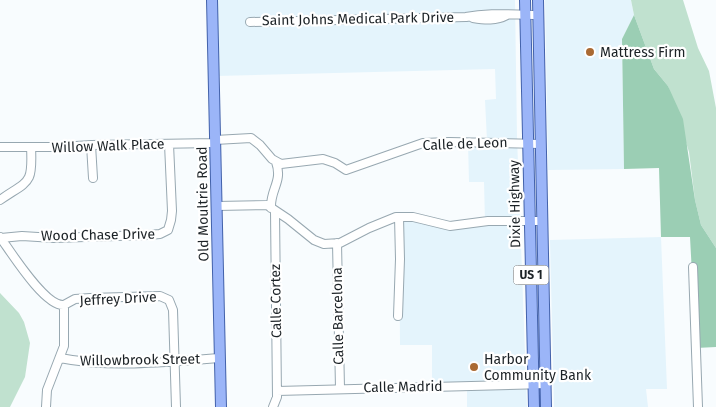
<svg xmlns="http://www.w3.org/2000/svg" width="716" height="407" font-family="'Fira Sans',sans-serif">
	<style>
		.built { fill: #e4f4fc }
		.green { fill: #c0e1cf }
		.forest { fill: #9bceb4 }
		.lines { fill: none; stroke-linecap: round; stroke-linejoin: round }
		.minor-casing { stroke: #98a8b1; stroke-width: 10 }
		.major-casing { stroke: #4362ab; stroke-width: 12 }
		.minor { stroke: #fff; stroke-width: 8 }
		.major { stroke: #9bb5f8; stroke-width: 10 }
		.poi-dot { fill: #aa6a33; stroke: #fff; stroke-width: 2 }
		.labels { text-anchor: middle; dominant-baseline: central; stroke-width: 4.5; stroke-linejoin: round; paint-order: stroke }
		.shield { fill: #fff; stroke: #606467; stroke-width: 1 }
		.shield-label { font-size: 12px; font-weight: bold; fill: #1c2226 }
		.street-label { font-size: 14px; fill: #1c2226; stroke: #fff }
		.poi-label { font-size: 14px; fill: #1c2226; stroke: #fff; text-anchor: start }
	</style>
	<rect width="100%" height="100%" fill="#f8fcfe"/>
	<path class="built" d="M215,0h300l2,137 10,270h-60v-22h-35v-40h-32l-1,-126h25l27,8 34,-5 -1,-40h-15l-1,-40 19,-1 -2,-41 11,-1 -1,-30 -279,7z
		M545,0h86l3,15 -12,24 2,130 -76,1z
		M661,237l6,152h-21l2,18h-94l-4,-167z"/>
	<path class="green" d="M631,0h52l15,48 11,23 7,37v140l-15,-23 -6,-25 -6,-48 -21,-66 -14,-17 -20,-54z
		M0,293l19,20 5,9 6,21 -5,34 -15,30h-10z"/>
	<path class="forest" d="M634,15l20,54 14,17 15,33 12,81 6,25 15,23v99l-20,1 -6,-111h-29l-2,-69 -35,1 -2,-130z"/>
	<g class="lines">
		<defs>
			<path id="minor" d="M473,18c12,2 23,3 34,-3
				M250,22l216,-5c24,-5 47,-2 72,-2
				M215,140l36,-2 9,7 12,14 9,5 42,-5 12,4 11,7 77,-27 26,-1 91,2
				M91,145l2,33
				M0,147h61l30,-2 124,-2
				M0,200c29,-20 33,-15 31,-53
				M217,206l50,-1 21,14 26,21 10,4 16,-1 29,-15 27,-11h17l37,9 38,-5h54
				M271,208c-1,-19 12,-26 5,-46
				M0,237c11,15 45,70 64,68
				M1,238l21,-2 32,2 94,-3 12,-1 8,-4 3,-10 1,-9 -3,-67
				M337,243l3,145
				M693,267l5,140
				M64,305l11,-6 15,-1 70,-2 9,4 4,10 3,97
				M398,316l2,-57 -1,-42
				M60,358c49,10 110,4 160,0
				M277,391l269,-7
				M46,407l1,-17 17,-44v-41
				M273,407l4,-10 -2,-186"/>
			<path id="major" d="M212,0l9,407
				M525,0l9,407
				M538,0l8,407"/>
		</defs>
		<use href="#minor" class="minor-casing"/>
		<use href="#major" class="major-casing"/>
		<use href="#minor" class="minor"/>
		<use href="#major" class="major"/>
	</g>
	<g class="poi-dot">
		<circle cx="590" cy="52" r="5"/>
		<circle cx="474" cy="367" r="5"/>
	</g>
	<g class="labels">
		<rect class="shield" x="513.5" y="265.5" width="35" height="19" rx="4"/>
		<g class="shield-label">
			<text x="531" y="275">US 1</text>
		</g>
		<g class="street-label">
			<text transform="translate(358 19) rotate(-1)">Saint Johns Medical Park Drive</text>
			<text transform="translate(465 144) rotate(-2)">Calle de Leon</text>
			<text transform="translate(108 146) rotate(-2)">Willow Walk Place</text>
			<text transform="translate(203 204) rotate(-91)">Old Moultrie Road</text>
			<text transform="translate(515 204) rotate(-91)">Dixie Highway</text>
			<text transform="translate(98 235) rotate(-1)">Wood Chase Drive</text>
			<text transform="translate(118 299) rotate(-3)">Jeffrey Drive</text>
			<text transform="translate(276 301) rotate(-91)">Calle Cortez</text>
			<text transform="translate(338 316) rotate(-91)">Calle Barcelona</text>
			<text transform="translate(140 360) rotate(-1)">Willowbrook Street</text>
			<text transform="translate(403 387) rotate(-1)">Calle Madrid</text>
		</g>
		<g class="poi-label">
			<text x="600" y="52">Mattress Firm</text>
			<text x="484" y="359">Harbor<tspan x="484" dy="16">Community Bank</tspan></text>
		</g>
	</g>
</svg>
